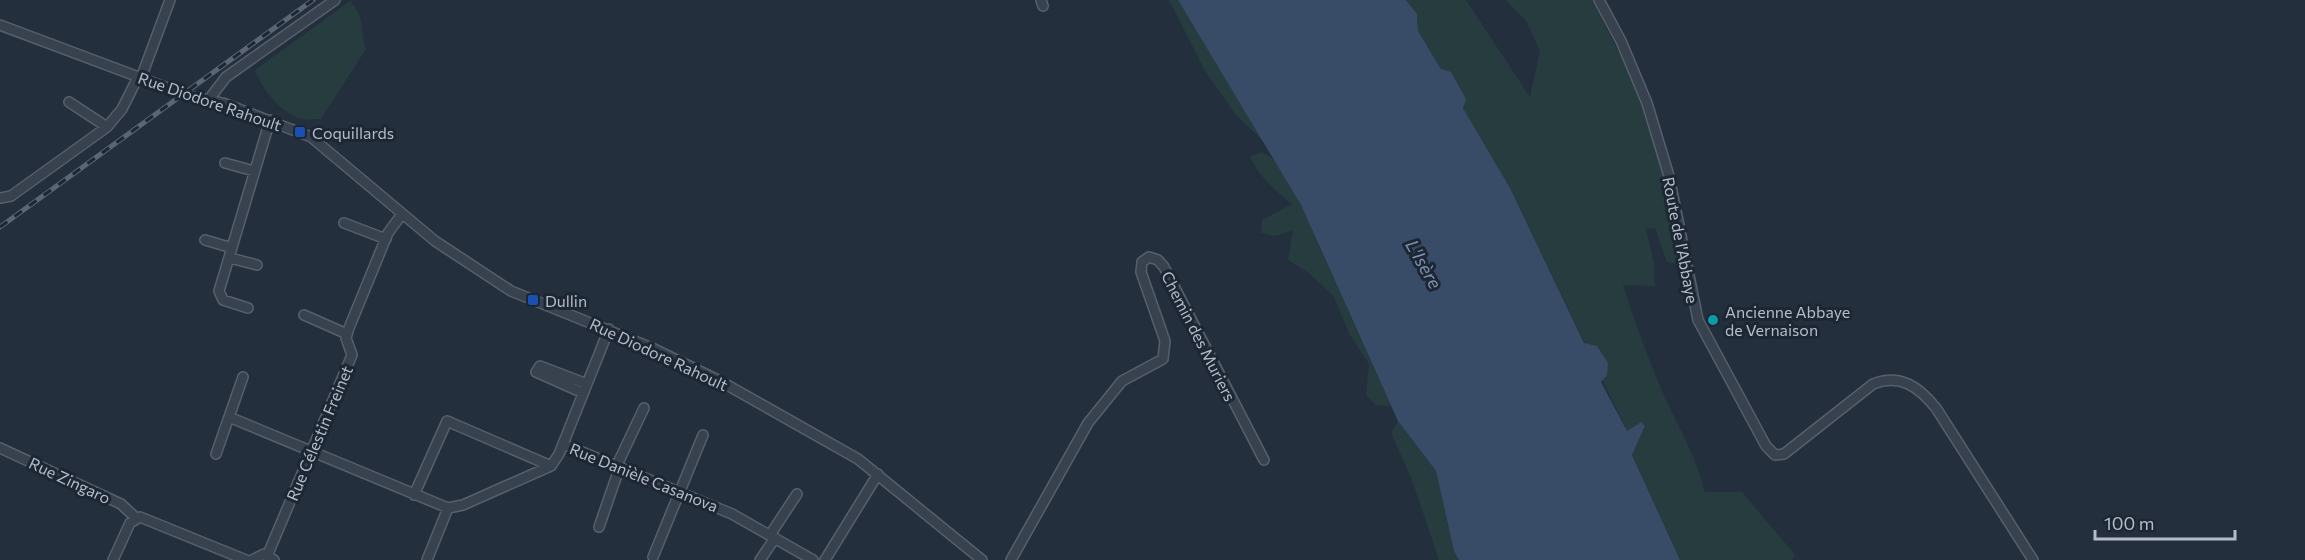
<svg xmlns="http://www.w3.org/2000/svg" width="2305" height="560" font-family="Commissioner,sans-serif">
	<style>
		.green { fill: #263c3f }
		.water { fill: #394c67 }
		.lines { fill: none; stroke-linecap: round; stroke-linejoin: round }
		.minor-casing { stroke: #565f6c; stroke-width: 12 }
		.minor { stroke: #38414e; stroke-width: 9 }
		.rail-casing { stroke: #5a6575; stroke-width: 5 }
		.rail { stroke: #1d2633; stroke-width: 3; stroke-dasharray: 9; stroke-linecap: butt }
		.transit-dot { fill: #1a4fb4; stroke: #1d2633; stroke-width: 2 }
		.culture-dot { fill: #0f9aa8; stroke: #1d2633; stroke-width: 2 }
		.labels { text-anchor: middle; dominant-baseline: central; stroke-width: 6; stroke-linejoin: round; paint-order: stroke }
		.street-label { font-size: 16px; fill: #b4bcc9; stroke: #1d2633 }
		.poi-label { font-size: 16px; fill: #b4bcc9; stroke: #1d2633; text-anchor: start }
		.water-label { font-size: 18px; font-style: italic; fill: #7c92b1; stroke: #1d2633 }
	</style>
	<rect width="100%" height="100%" fill="#242f3e"/>
	<path class="green" d="M1169,0h9l86,142 -29,-28 -30,-43z
		M1406,0h60l64,97 10,-46 -14,-30 -20,-21h86l52,101 40,142v14l-7,7 -10,-2 -12,-34 -9,1 8,34 1,23 -32,-1c12,38 26,76 42,113 16,34 30,56 40,94h37l53,63 -3,5h-112l-48,-105 13,-29 -4,-4 -14,9 -117,-243 -47,-80 -12,-35 -10,-4 -23,-38 -1,-17z
		M350,1c16,18 9,26 16,48l-45,70c-5,0 -13,1 -19,0 -20,-4 -41,-31 -47,-49z
		M1262,152l12,7 27,46 90,201 -15,-1 -10,-10 3,-31 -19,-29 -16,-38 -25,-24 -21,-13 5,-30 -18,6 -14,-3 1,-13 30,-16c-18,-14 -32,-27 -42,-47z
		M1398,421l38,50 18,80 5,9h-20l-27,-80 -21,-47z"/>
	<path class="water" d="M1178,0h228l11,14 1,17 23,38 10,3 15,27 -3,9 47,80 74,155 13,3 11,17 -1,12 -6,7 26,49 14,-9 4,4 -13,29 48,105h-221l-5,-9 -18,-80 -38,-50 -97,-216z"/>
	<g class="lines">
		<defs>
			<path id="minor" d="M1041,0l2,6
				M1599,0l22,41 26,62 22,73 29,144 68,126 9,9 9,-1 89,-70c27,-11 46,3 63,24l97,152
				M0,25l192,72 34,7 85,33 124,104 76,50 141,57 68,33 138,78 124,101
				M141,78l29,-78
				M210,98l16,-21 109,-77
				M69,102l38,25
				M225,163l29,8
				M0,198l11,-2 96,-69 15,-18 16,-32
				M344,223l42,16
				M205,240l27,8
				M230,258l27,7
				M248,308l-25,-8 -4,-9 51,-171
				M304,315l43,19
				M583,393l-47,-21 4,-6 47,18
				M229,417l219,91
				M563,444l169,70 81,46
				M0,448l121,56 15,14
				M216,454l27,-77
				M617,465l27,-57
				M414,495l33,-74 104,45
				M448,508l15,-3 88,-39 8,-12 50,-125
				M599,527l21,-61
				M770,535l27,-41
				M268,554l84,-199 -6,-17 3,-10 39,-95 14,-19
				M653,557l50,-122
				M113,560l17,-37 10,-6 106,43
				M252,560l12,-6 10,6
				M427,560l21,-52
				M760,560l15,-22
				M825,560l53,-86
				M1011,560l77,-137 34,-42 41,-22 2,-18 -24,-69 1,-10 7,-5 9,3 6,7 100,193"/>
		</defs>
		<use href="#minor" class="minor-casing"/>
		<use href="#minor" class="minor"/>
		<defs>
			<path id="rail" d="M0,227l313,-227"/>
		</defs>
		<use href="#rail" class="rail-casing"/>
		<use href="#rail" class="rail"/>
	</g>
	<g class="transit-dot">
		<rect x="294" y="126" width="12" height="12" rx="3"/>
		<rect x="527" y="294" width="12" height="12" rx="3"/>
	</g>
	<circle class="culture-dot" cx="1713" cy="320" r="6"/>
	<g class="labels">
		<g class="street-label">
			<text transform="translate(210 101) rotate(19)">Rue Diodore Rahoult</text>
			<text transform="translate(1681 240) rotate(79)">Route de l'Abbaye</text>
			<text transform="translate(1199 336) rotate(63)">Chemin des Muriers</text>
			<text transform="translate(659 354) rotate(25)">Rue Diodore Rahoult</text>
			<text transform="translate(319 433) rotate(-67)">Rue Célestin Freinet</text>
			<text transform="translate(644 477) rotate(22)">Rue Danièle Casanova</text>
			<text transform="translate(70 480) rotate(25)">Rue Zingaro</text>
		</g>
		<g class="poi-label">
			<text x="312" y="132">Coquillards</text>
			<text x="545" y="300">Dullin</text>
			<text x="1725" y="311">Ancienne Abbaye<tspan x="1725" dy="18">de Vernaison</tspan></text>
		</g>
		<g class="water-label">
			<text transform="translate(1424 264) rotate(60)">L'Isère</text>
		</g>
	</g>
	<path d="M2095 530v9h140v-9" fill="none" stroke="#b4bcc9" stroke-width="3"/>
	<text x="2104" y="530" font-size="18" fill="#b4bcc9" stroke="#1d2633" stroke-width="4.5" paint-order="stroke">100 m</text>
</svg>
